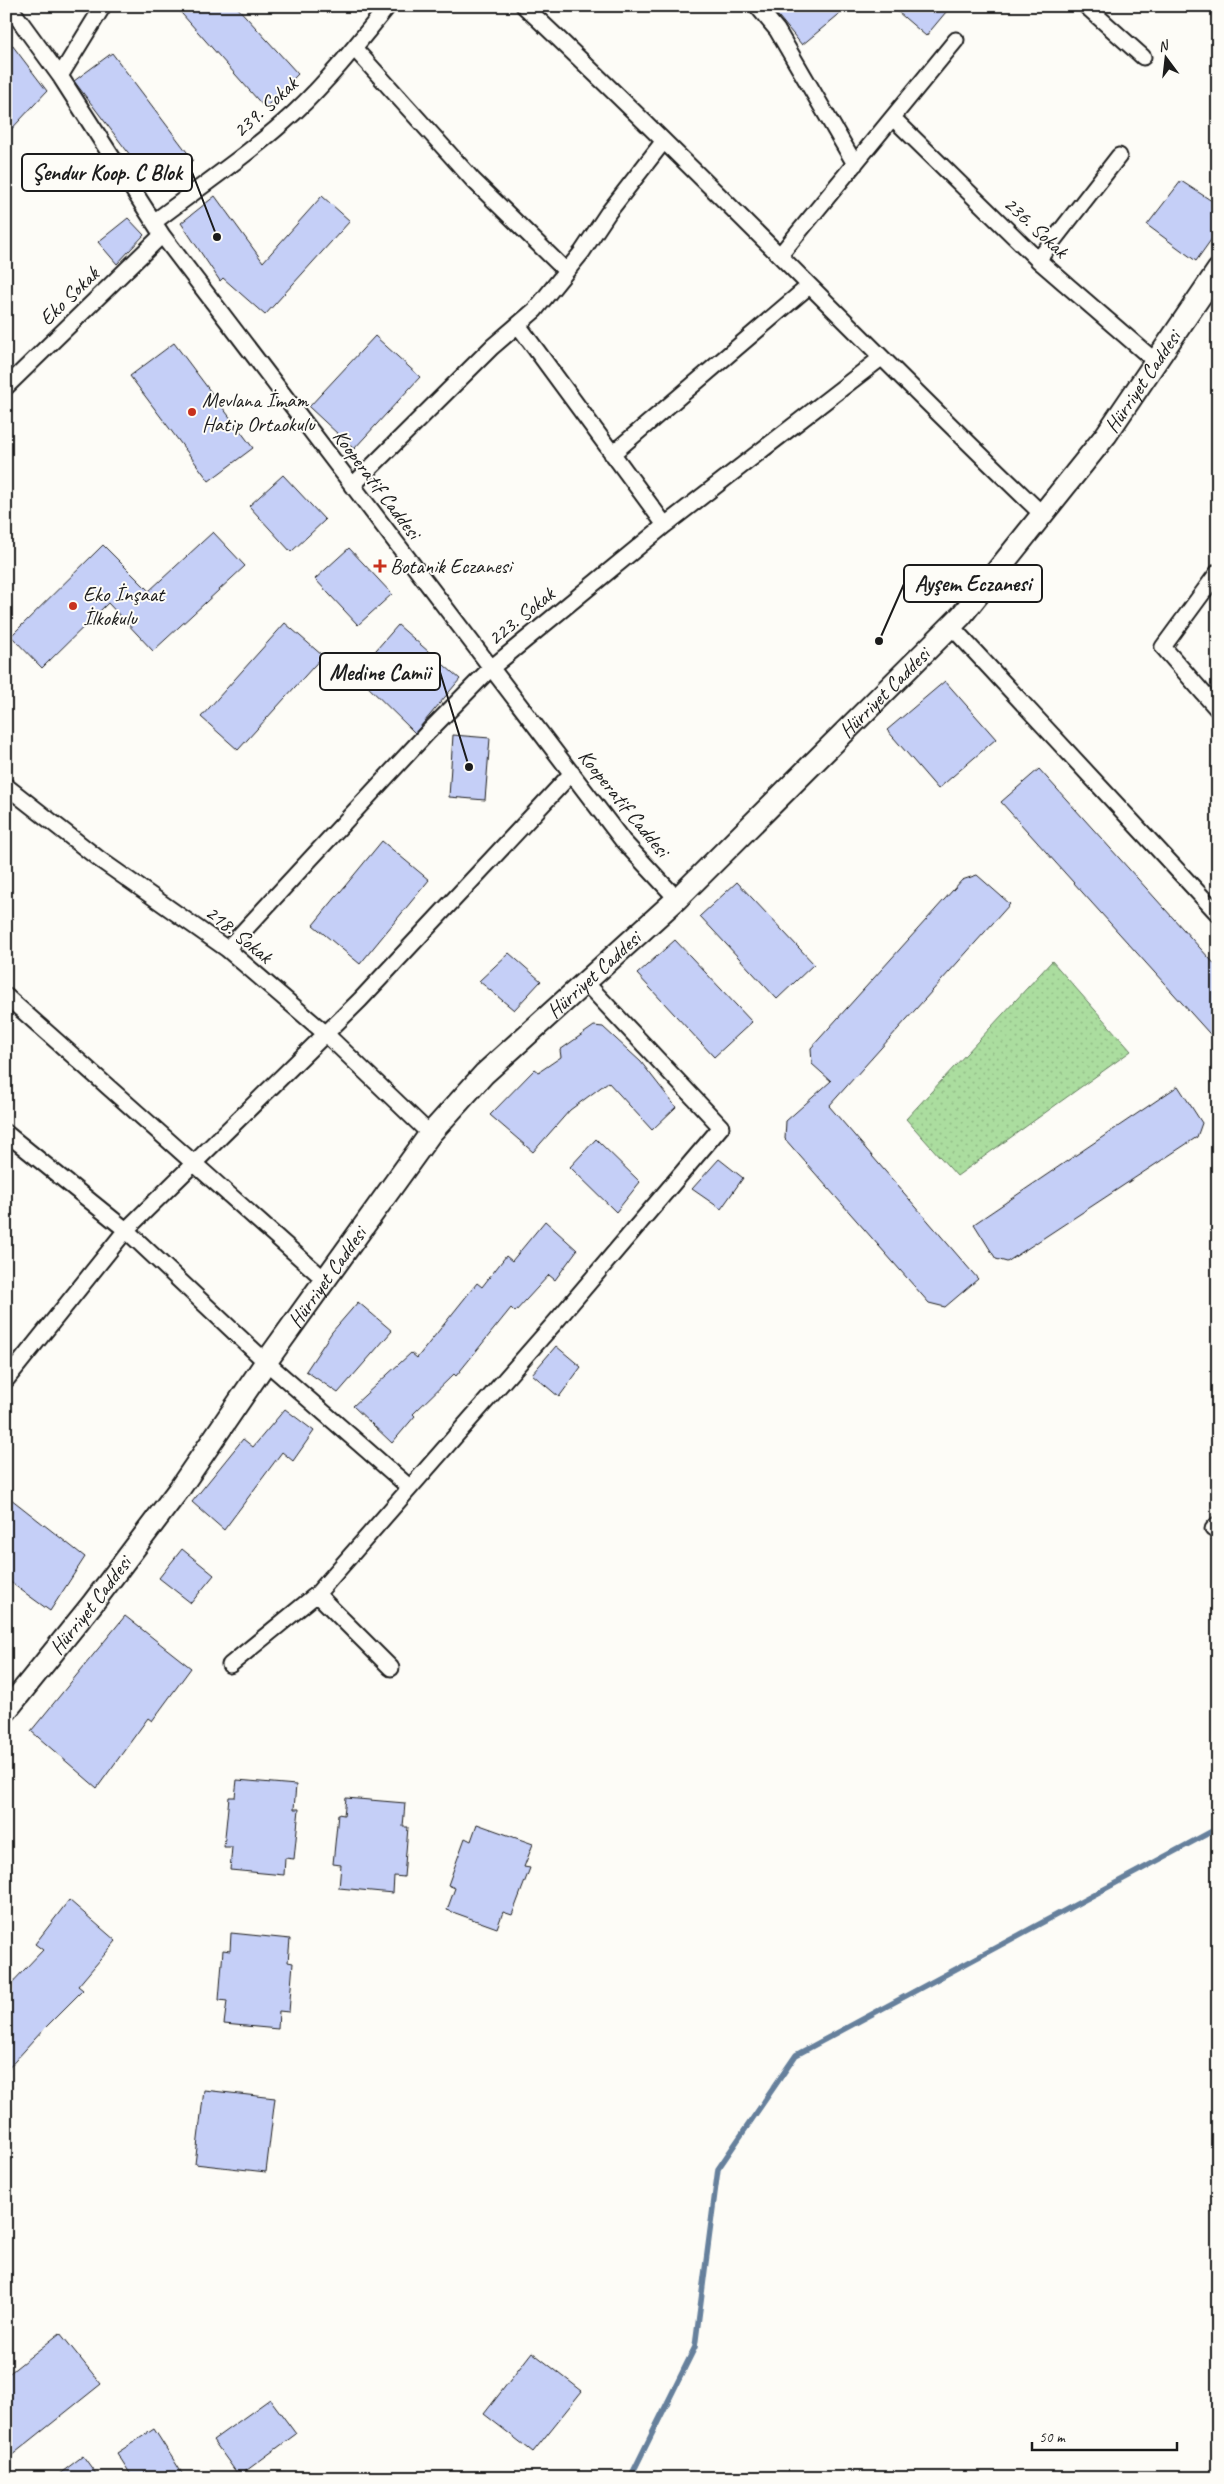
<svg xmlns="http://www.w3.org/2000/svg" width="1224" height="2484" font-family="Caveat,sans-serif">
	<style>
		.grass { fill: url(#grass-dots); stroke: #647c5e }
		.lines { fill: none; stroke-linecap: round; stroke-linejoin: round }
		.stream { stroke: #66809c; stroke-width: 5.5 }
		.building { fill: #c5cff7; stroke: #1c1c1c }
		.street-casing { stroke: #1c1c1c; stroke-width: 19 }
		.secondary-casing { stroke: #1c1c1c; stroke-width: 25 }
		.street { stroke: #fdfcf7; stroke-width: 15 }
		.secondary { stroke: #fdfcf7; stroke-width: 21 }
		.poi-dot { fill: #c8321e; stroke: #fdfcf7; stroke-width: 2 }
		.labels { text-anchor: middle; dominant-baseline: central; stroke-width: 4; stroke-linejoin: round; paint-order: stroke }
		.street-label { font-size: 21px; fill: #1c1c1c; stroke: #fdfcf7 }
		.poi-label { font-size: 21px; fill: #1c1c1c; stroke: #fdfcf7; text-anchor: start }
		.leader { fill: none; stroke: #1c1c1c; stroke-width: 2 }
		.callout-dot { fill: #1c1c1c; stroke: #fdfcf7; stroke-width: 2 }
		.callout { fill: #fdfcf7; stroke: #1c1c1c; stroke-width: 2 }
		.callout-label { font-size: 22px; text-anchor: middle; font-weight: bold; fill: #1c1c1c }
	</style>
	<defs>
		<pattern id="grass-dots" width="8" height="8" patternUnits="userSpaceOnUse" patternTransform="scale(1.25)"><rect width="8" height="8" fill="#abdd9f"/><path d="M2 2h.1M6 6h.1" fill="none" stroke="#93bd88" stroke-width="1.8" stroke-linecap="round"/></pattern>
	</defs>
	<rect width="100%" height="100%" fill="#fdfcf7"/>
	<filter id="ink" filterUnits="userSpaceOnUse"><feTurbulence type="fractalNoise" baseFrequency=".02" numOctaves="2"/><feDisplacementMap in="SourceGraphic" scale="10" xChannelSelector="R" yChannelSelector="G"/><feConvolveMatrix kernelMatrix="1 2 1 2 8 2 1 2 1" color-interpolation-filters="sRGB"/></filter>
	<g filter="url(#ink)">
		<path class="grass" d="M1052,961l79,90 -174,125 -51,-57z"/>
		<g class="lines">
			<path class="stream" d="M630,2478l65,-131 23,-178 78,-114 422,-227"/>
		</g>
		<path class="building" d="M175,6h61l62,68 -33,34z
			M770,6h79l-47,39z
			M891,6h60l-25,30z
			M6,37l41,54 -41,44z
			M112,53l81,107 -38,28 -81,-107z
			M1181,181l37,24v25l-22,31 -49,-36z
			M215,196l48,66 59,-66 28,25 -85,94 -42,-37 -3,3 -39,-58z
			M128,218l16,17 -27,29 -19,-22z
			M375,336l45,41 -66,72 -45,-42z
			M174,343l79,105 -44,33 -79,-105z
			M283,475l42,45 -34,32 -42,-46z
			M213,532l32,34 -92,85 -45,-48 -66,65 -31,-32 92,-91 46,46z
			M349,548l43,46 -34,31 -43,-46z
			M285,623l38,33 -85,94 -37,-33z
			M398,625l62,54 -45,54 -60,-59z
			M945,681l51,58 -58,50 -51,-59z
			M453,735l37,3 -5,62 -36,-3z
			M1039,769l179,199v75l-217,-241z
			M382,841l47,39 -69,84 -47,-39z
			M977,875l33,29 -181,202 149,173 -33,28 -16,-4 -144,-164 1,-18 45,-40 -19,-17 -1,-16 151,-168z
			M737,882l77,82 -37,35 -77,-83z
			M675,940l77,82 -38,35 -77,-83z
			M509,953l32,28 -27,29 -35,-29z
			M594,1026l9,1 38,35 35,45 -24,23 -44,-48 -38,28 -37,42 -43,-37 45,-46 4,3 22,-15 -1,-7z
			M1178,1086l24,37 -5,14 -190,125 -11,-3 -22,-35z
			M596,1139l44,43 -24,30 -46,-45z
			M719,1159l24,19 -22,31 -29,-20z
			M545,1221l32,29 -22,30 -6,-5 -34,37 -4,-4 -55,68 -2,-2 -41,40 2,2 -23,27 -39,-37 58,-53 6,5 60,-75 5,4 24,-31 6,5z
			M358,1302l34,29 -54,62 -32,-22 26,-39z
			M556,1346l25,21 -22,30 -27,-23z
			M285,1409l29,22 -21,30 -11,-9 -58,78 -32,-28 51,-63 10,8z
			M6,1495l79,62 -35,54 -44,-32z
			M182,1549l32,26 -23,28 -32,-25z
			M125,1616l66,52 -39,53 -4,-3 -51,70 -66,-57z
			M237,1780l59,5 -2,24h5l-5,50 -9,-1 -1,17 -54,-5 2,-23h-8l5,-50h6z
			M346,1798l59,5 -2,24h5l-4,50 -10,-1 -1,17 -54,-5 2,-23 -8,-1 5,-50 6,1z
			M477,1824l56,20 -9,23 6,1 -18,47 -9,-3 -6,16 -50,-18 8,-22 -7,-3 17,-47 6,3z
			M69,1900l47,41 -38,45 5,4 -39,39 -38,42v-82l37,-39 -8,-6z
			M231,1933l59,6 -2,23 5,1 -4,49 -10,-1 -1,18 -54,-5 3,-23 -8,-1 4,-50 7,1z
			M204,2090l71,8 -9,74 -71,-8z
			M60,2333l41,51 -95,76v-84z
			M532,2352l50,39 -49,61 -49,-38z
			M270,2399l26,35 -57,42 -26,-36z
			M154,2429l31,49h-52l-16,-25z
			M83,2456l16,22h-45z"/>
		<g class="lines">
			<defs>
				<path id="street" d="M9,6l51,70 102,159 461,606 54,58
					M524,6c177,166 344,342 519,509
					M757,6l20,24 78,134
					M1086,6l57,51
					M354,48l119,132 93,91
					M60,76l43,-70
					M893,118l145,142 118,102
					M154,222c47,-36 98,-70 141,-110 34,-32 64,-70 93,-106
					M780,255l176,-215
					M1038,260l81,-104
					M518,325l147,200
					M6,387l156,-152
					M612,454l197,-168
					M352,486l140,-139 43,-37 47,-58 26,-39 55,-71
					M1218,572l-55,75 55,63
					M951,626l267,288
					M6,786l93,73 128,90 99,85 104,100
					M227,949l202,-218 61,-62 175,-144 216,-167
					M6,996l319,284
					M6,1133l120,97 140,132 143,125
					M6,1380l120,-150 234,-230 212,-227
					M1213,1529l5,-5
					M317,1594l74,74
					M230,1665l87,-71 241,-275 163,-192 -136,-145"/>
				<g id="secondary">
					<path id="s1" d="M6,1711l87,-108 87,-115 86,-126 164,-228 54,-60 193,-175 284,-283 145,-181 112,-165"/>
				</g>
			</defs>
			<use href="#street" class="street-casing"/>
			<use href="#secondary" class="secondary-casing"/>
			<use href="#street" class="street"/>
			<use href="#secondary" class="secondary"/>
		</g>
	</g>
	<g class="poi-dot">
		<circle cx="192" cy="412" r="5"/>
		<path d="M377.5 558.5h5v5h5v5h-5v5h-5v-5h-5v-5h5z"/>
		<circle cx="73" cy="606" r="5"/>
	</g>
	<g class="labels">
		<g class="street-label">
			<text transform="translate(265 107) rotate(-42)">239. Sokak</text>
			<text transform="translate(1036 227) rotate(43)">236. Sokak</text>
			<text transform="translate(69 296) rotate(-44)">Eko Sokak</text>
			<text stroke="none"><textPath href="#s1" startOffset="1755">Hürriyet Caddesi</textPath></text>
			<text transform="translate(377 484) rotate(53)">Kooperatif Caddesi</text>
			<text transform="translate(521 616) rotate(-39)">223. Sokak</text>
			<text stroke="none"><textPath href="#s1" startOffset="1350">Hürriyet Caddesi</textPath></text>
			<text transform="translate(624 803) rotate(51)">Kooperatif Caddesi</text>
			<text transform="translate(239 934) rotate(39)">218. Sokak</text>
			<text stroke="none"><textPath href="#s1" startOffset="945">Hürriyet Caddesi</textPath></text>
			<text stroke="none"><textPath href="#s1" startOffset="540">Hürriyet Caddesi</textPath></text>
			<text stroke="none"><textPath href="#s1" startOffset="135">Hürriyet Caddesi</textPath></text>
		</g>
		<g class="poi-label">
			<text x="202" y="400">Mevlana İmam<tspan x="202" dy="24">Hatip Ortaokulu</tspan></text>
			<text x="390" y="566">Botanik Eczanesi</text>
			<text x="83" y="594">Eko İnşaat<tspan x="83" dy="24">İlkokulu</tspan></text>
		</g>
	</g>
	<path class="leader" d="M217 237L192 172M879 641L904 584M469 767L440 672"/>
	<g class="callout-dot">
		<circle cx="217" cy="237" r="5"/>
		<circle cx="879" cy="641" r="5"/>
		<circle cx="469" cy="767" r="5"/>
	</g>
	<g class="callout">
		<rect x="22" y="154" width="170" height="37" rx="5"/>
		<rect x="904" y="565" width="138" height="37" rx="5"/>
		<rect x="320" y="653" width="120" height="37" rx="5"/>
	</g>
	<g class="callout-label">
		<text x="107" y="180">Şendur Koop. C Blok</text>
		<text x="973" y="591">Ayşem Eczanesi</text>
		<text x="380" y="680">Medine Camii</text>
	</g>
	<rect width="1224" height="2484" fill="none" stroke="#fdfcf7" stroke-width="25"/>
	<rect x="12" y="12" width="1199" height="2459" fill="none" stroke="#1c1c1c" stroke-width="2" filter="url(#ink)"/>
	<g transform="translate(1166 58) rotate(345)" stroke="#fdfcf7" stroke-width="4" paint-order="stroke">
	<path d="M0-4L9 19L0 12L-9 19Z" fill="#1c1c1c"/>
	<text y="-8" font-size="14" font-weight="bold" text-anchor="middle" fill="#1c1c1c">N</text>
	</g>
	<path d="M1032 2442v8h145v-8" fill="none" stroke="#1c1c1c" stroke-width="2.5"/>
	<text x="1039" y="2442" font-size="15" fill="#1c1c1c" stroke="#fdfcf7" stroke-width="4" paint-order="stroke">50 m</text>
</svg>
